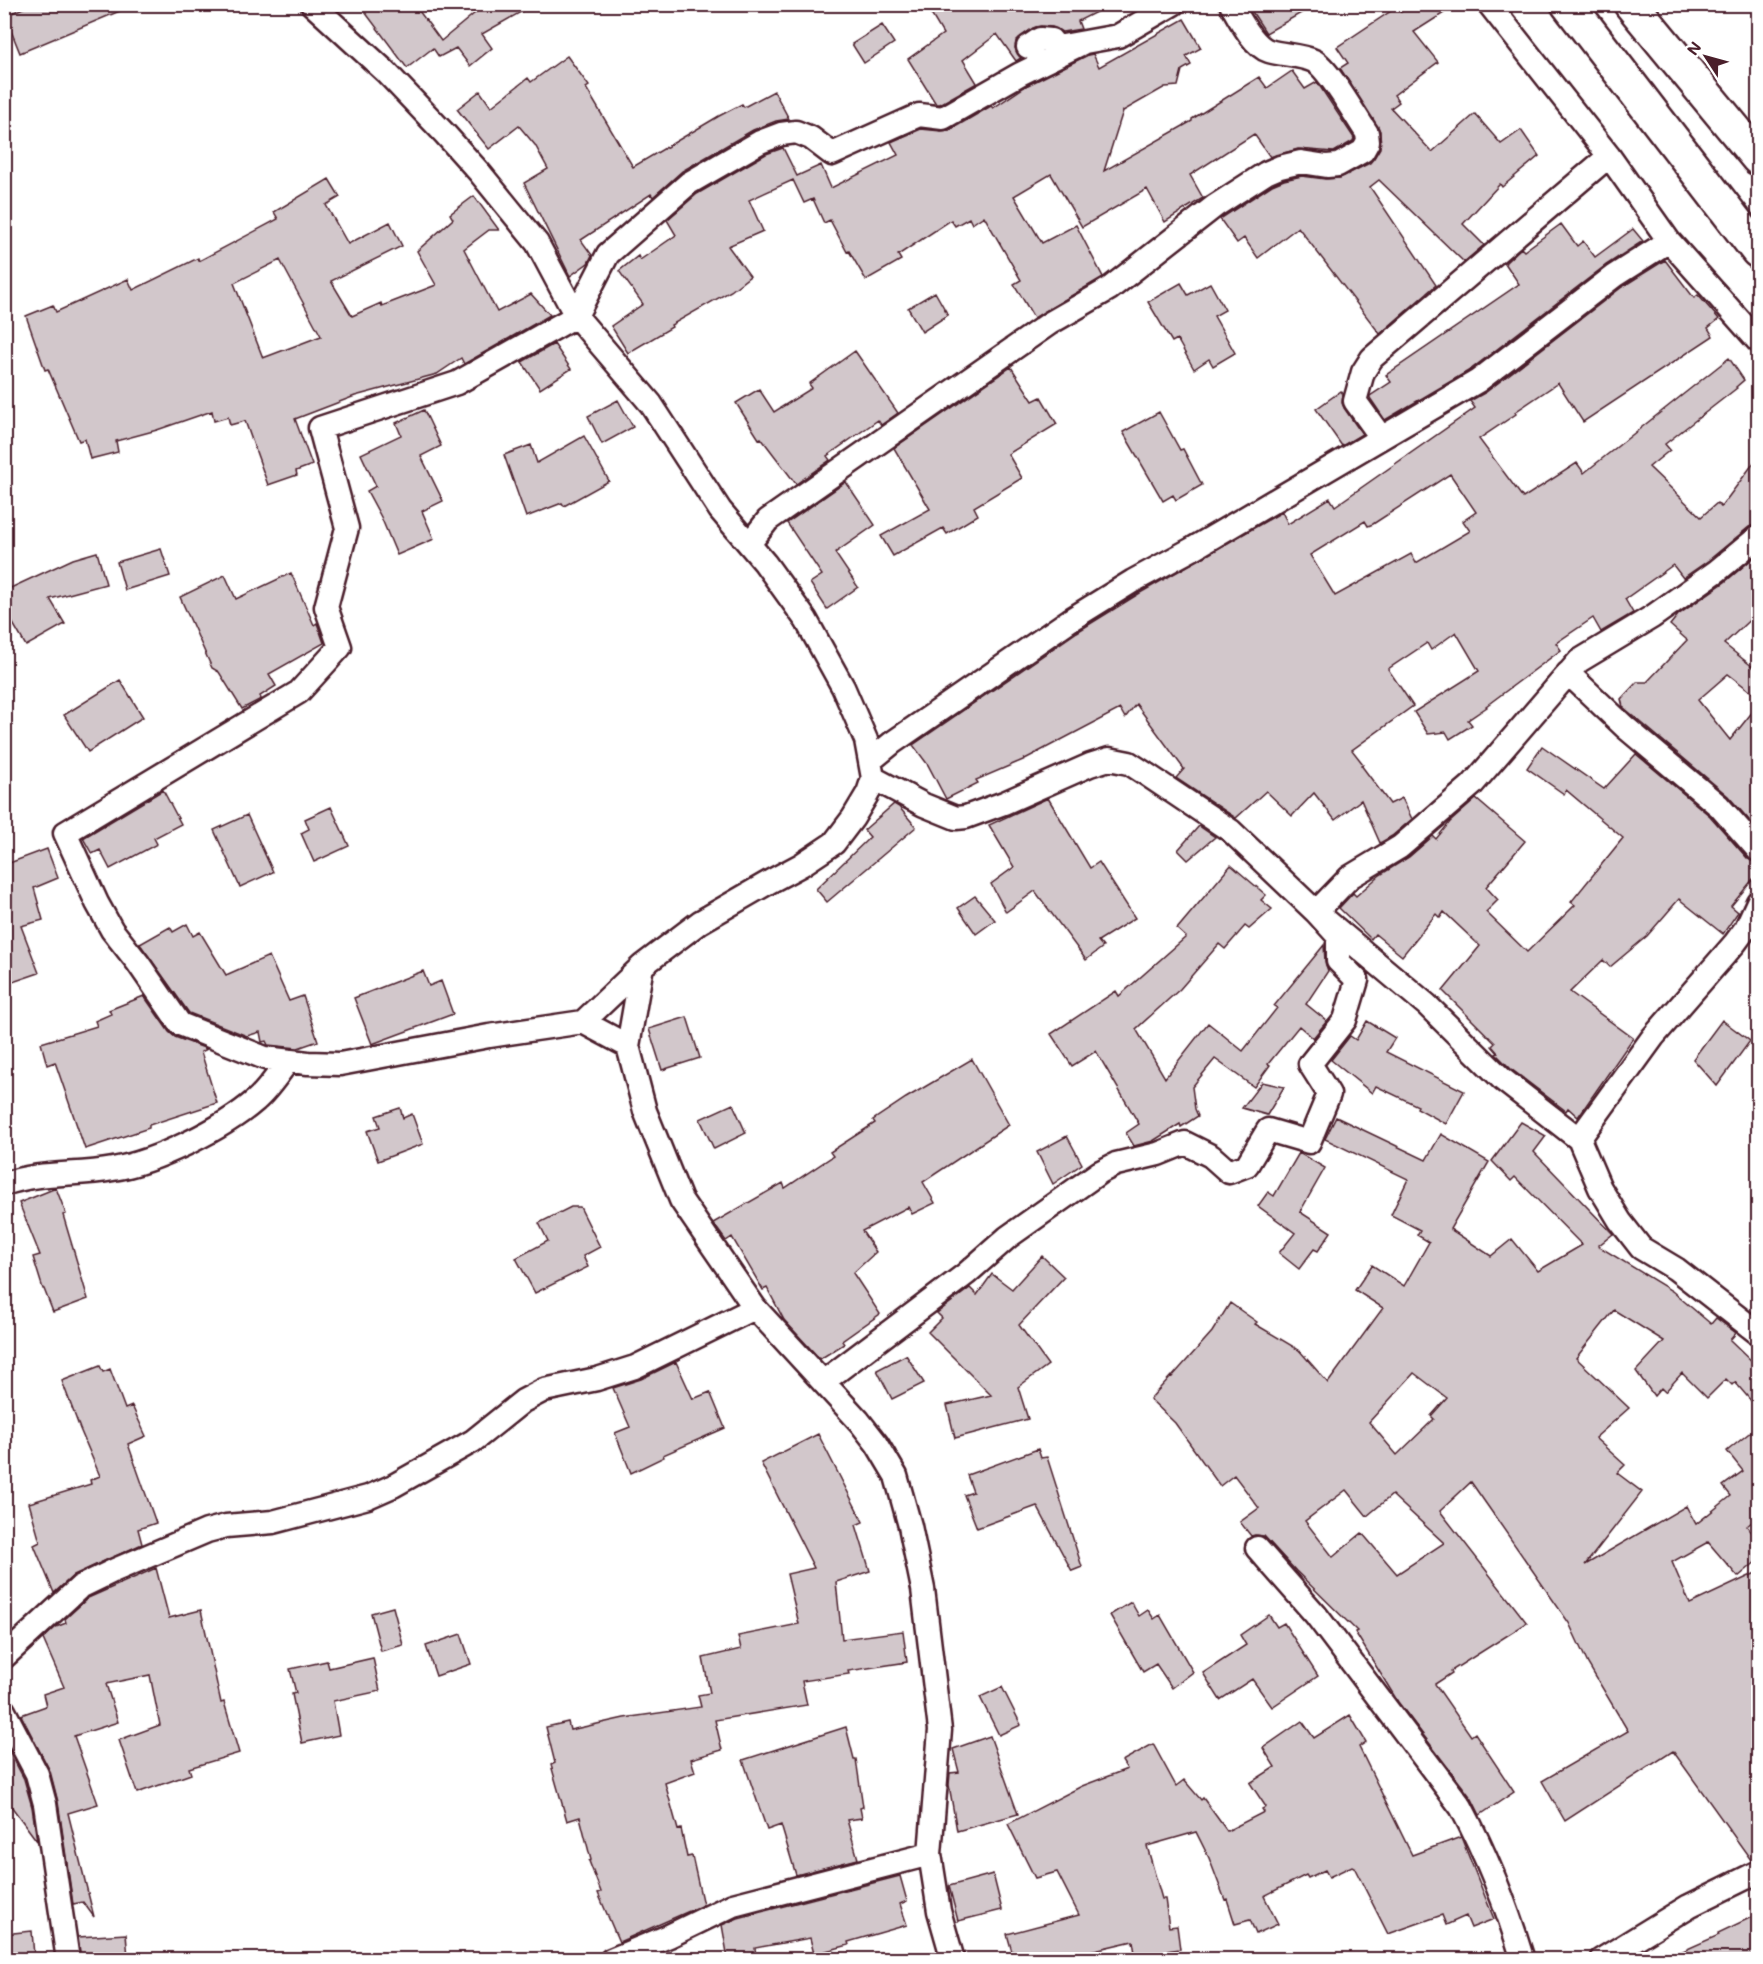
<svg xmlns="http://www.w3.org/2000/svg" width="1763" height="1964" font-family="Mali,sans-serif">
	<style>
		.building { fill: #d2c7cb; stroke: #4a1f2b; stroke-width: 1.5; fill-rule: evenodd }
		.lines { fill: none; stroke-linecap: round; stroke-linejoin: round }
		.minor-casing { stroke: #4a1f2b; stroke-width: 27 }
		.trunk-casing { stroke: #4a1f2b; stroke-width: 38 }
		.minor { stroke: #fff; stroke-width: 22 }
		.trunk { stroke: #fff; stroke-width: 33 }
	</style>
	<rect width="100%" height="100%" fill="#fff"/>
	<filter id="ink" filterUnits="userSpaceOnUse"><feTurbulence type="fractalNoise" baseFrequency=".0167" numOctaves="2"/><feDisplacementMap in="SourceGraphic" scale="12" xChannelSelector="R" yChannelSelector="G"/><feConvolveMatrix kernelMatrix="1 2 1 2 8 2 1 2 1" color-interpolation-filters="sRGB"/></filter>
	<g filter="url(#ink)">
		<path class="building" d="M32,4h102v1l-114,48 -15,-37z
			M359,4h55l27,37 45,-37h49l-53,30 10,14 -22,18 -14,-18 -17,9 -6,-9 -26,20z
			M925,4h187l-34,17 3,8 -19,3 -10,-5 -11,-1 -8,2 -17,13 -1,7 6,10 -5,3 -19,-27 -34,26 14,23 -37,21h-4l-28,-45 35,-25z
			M1247,4h70l-51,29z
			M1413,4h45l-44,28 24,30 -44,33 5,7 -8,6 41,44 43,-38 26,30 20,-14 18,26 -37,31 -2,-3 -37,40 21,21 -20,17 -85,-82 -9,7 66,98 -56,49 -82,-107 -40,31 -14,-20 -7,5 -17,-24 52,-34 12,-5 18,-4 23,3 15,-1 30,-15 4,-5 6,-10v-17l-40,-63 8,-5 -11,-16 60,-40 4,5z
			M1184,19l17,29 -15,8 5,9 -9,5 -4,16 -13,1 -42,24 -19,60 88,-50v-2l67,-42 8,11 25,-17 13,18 12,-7 37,56 -1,3 -19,11 -36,-3 -28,8 -16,-23 -64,41 13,23 -38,24 -18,-33 -65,38 -31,-53 -37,22 28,47 34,-18 27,52 -69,41 -20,-34 7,-4 -37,-64 -12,8 -3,-6 -14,8 -4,-6 -53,35 3,5 -35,20 -17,-29 -2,1 -17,-32 -6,3 -11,-24 -9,4 -11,-23 -44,20 14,31 -35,15 22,30 -19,15 -60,34 1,2 -44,26 -17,-27 32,-22 -24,-33 19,-15 2,4 36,-25 -9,-15 30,-26 69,-40 17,-6 14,28 24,-11 10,23 67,-33 -7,-13 30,-13 20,2 9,-1 41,-24 2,2 33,-22 62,-31 5,-1 6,13z
			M882,25l12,18 -30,20 -12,-19z
			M567,56l22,30 -3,2 47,79 86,-51 23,-12 2,3 30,-16 15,28 -13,2 -23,9 -71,41 -29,26 -2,-3 -70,46 11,15 -4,8 -18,13 -46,-93 24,-14 -13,-24 -16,-19 -30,23 -32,-40 23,-18 11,16 37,-29 3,4z
			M329,179l11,18 -14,8 22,39 42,-22 12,24 -71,35 21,35 29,-13 1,3 54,-21 -19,-34 36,-32 -3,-5 24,-18 25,34h-10l-25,19 33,63 34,-18 19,21 -86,49 -3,-6 -24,16 -82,22 -60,23 17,46 -16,6 1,4 -29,10 -23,-64 -15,4 -2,-8 -14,4 -2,-10 -55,19 -41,11 2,11 -28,7 -5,-20 -6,2 -31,-72 -3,1 -19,-54 27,-11 3,7 72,-33 5,11 65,-32 1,3 79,-42 -4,-7zM280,260l41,76 -58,22 -29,-75z
			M1561,224l16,22 6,-5 12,16 38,-28 10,12 -37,24 -136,105 -85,50 -15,-22v-2l21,-14 -5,-7 133,-91 -14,-21 16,-15 3,3z
			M1665,260l29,38 4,-3 21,24 -11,9 5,8 -130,86 -25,-39 -43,29 1,2 -37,25 44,59 54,-35 7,10 145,-115 15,22 -8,7 1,1 -72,56 5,6 -21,17 52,50 16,-14 4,4 37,-50v67l-9,3 -40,33 -26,18 -10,-13 -48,34 8,14 -10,6 -22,13 -8,-14 -37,25 5,7 -75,56 1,1 -19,13 4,5 -22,14 -4,-7 -18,2 -14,-22 65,-41 -23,-39 -25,18 -4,-7 -39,26 25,37 -61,44 11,14 -2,1 29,39 12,-6 10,21 -20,17 -12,7 -19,-43 -26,20 -21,-27 -22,23 -26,-25 -30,27 -60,-40 8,-9 -48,-65 -11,14 -5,-9 -97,51 -47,20 2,3 -32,16 -18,-34 -15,-20 164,-113 63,-39 142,-81 6,12 42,-26 5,8 140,-98 -5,-7 16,-9 136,-105zM1450,474l26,38 -13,9 7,10 -54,32 -5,-9 -76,42 -25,-41 55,-34 3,5 5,-2z
			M1181,283l7,12 22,-12 15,27 -11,6 21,37 -22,13 -4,-7 -15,10 -17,-30 -5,3 -24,-40z
			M935,292l13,23 -26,17 -14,-24z
			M554,344l17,25 -31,20 -18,-27z
			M855,351l43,62 -17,12 -3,-5 -51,36 3,4 -34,24 -35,-46 -2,1 -23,-36 23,-14 15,23 38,-24 -3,-4z
			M1011,367l22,34 8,-4 16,27 -49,30 14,24 -48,29 4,8 -31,19 -4,-6 -50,28 -12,-20 49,-27 -36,-61z
			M1341,391l2,3 -1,9 2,5 18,26 -20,12 -26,-37z
			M618,400l15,27 -31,17 -14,-28z
			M424,410l17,36 -20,10 22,45 -21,10 12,28 -37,16 -16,-38 -14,-26 9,-5 -15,-32 40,-19 -5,-12z
			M1159,412l21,38 3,-1 19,36 -26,15 -3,-5 -10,6 -40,-69z
			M584,436l25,45 -45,25 -2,-3 -36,14 -22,-62 27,-10 6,18z
			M846,482l29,43 -40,28 23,34 -31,22 -17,-26 12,-8 -35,-52z
			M161,549l9,27 -45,14 -8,-28z
			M97,552l9,32 -56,15 15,25 -39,22 -22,-38v-17l69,-32z
			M1758,554v58l-34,32 34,27v26l-30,-23 -30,26 32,40 28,-35v125l-30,-34 -105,-89 -2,-8 16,-17h10l40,-42 -17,-15 8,-10 47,-33z
			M291,573l23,52 3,-2 7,20 -55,31 7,12 -16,10 1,3 -19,10 -23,-37 -7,-4 -32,-71 45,-22 11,24z
			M120,680l23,37 -55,35 -24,-37z
			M1542,746l62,43 32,-35 74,62 38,43 10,4v10l-27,33 7,6 -15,22 -44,-35 -32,37 -37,31 -7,-7 -33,32 63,46 -55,79 -10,-9 -2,3 -55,-42 -15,-15 2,-1 -6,-7 3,-3 -52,-52 37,-45 -36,-34 -4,6 -4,-4 -34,42 -27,-22 -4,5 -32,-31 14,-15 3,3 24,-21 29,-18 24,-21 3,3 14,-17 26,-23 49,42 -39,46 12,13 -12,12 41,40 48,-47 -4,-3 52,-64 -57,-48 -2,4 -37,-26z
			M163,790l18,34 -27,14 3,6 -47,25 -10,-19 -8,4 -9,-16z
			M1048,798l42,70 9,-6 36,56 -37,23 5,6 -17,13 -51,-69 -29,21 -15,-28 23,-17 -25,-42z
			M894,804l5,3 17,20 -89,75 -11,-13 54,-52 -6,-7z
			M331,807l18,39 -35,16 -13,-29 8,-4 -4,-10z
			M247,815l26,57 -33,15 -26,-57z
			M1199,826l16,11 -27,23 -10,-10z
			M47,849l11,29 -24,10 9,32 -22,6 18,47 -35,12v-120z
			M1231,865l35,30 -5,5 11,9 -23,20 -4,-3 -20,23 -6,-5 -39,45 -44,40 29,49 43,-55 35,28 34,-43 -3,-2 50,-61 1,16 3,10 -22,33 21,17 -14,17 -14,-12 -31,38 2,1 -16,22 -39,-28 -23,28 3,22 3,7 -17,11 -1,-3 -27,17 -19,5 -8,-13 13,-9 -43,-73 -24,15 -21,-32 65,-43 3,5 67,-59 -9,-8z
			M975,896l20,24 -19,14 -18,-26z
			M187,924l6,12 7,-4 26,43 43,-19 20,45 14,-5 15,45 -20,7 -30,-3 -2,-4 -4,1 -2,-10 -13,4 -58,-23 -49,-69 30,-17 3,5z
			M423,971l6,15 12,-5 12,33 -81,30 -18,-46z
			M144,996l25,36 6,5 32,12 -6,3 16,51 -68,22v3l-64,21 -30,-87 -8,3 -6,-22 56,-17 -2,-5 16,-7 -2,-4z
			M687,1017l13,41 -38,12 -13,-41z
			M1722,1020l28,21 -33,45 -24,-27z
			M1367,1021l28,17 -9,14 78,39 -18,33 -29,-16 1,-2 -42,-20 -4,7 -41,-33 19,-24 6,4z
			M972,1059l37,66 -86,57 12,21 -23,11 -4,-7 -46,24 14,21 -23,21 27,41 -38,27 2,3 -24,15 -36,-39 -17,-32 -4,2 -31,-53 -6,4 -13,-18 70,-40 2,5 48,-32 -3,-4 45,-29 -2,-3 33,-22z
			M1262,1082l22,5 -17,28 -25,-7z
			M733,1104l13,29 -32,16 -14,-30z
			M400,1108l3,10 9,-4 11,30 -45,17 -11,-30 13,-4 -4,-11z
			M1336,1117l90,43 15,-26 48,28 -39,67 41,27 21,-17 26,32 44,-26 -67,-68 -4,4 -19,-20 29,-39 25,14 -12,16 79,82 -15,12 74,45 39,33 5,-6 20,15 -6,7 28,27v42l-23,-27 -3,3 -6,-6 -19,19 -25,-25 -17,19 -4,-4 -7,8 -18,-25 28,-30 -50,-31 -38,48 53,50 -34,30 30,27 -8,8 25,19 -57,73 101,-59 10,18 35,-28 -8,-10 20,-15 -16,-20 31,-25v91l-11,9 11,14v20l-20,17 -30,-35 -36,20 18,42 68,-32v287l-7,1 -78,-109 -108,70 -23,-40 86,-50 -40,-67 -19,-41 -98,-141 -31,29 87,112 -76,48 1,2 -17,11 36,52 4,-3 39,59 -34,23 -8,-16 -74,-97 -43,-70 2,-1 -61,-60 -32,-35 -9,-1 -4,1 -11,-14 19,-14 -25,-33 -14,11 -45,-63 -25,-24 21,-23 1,1 40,-45 18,-29 27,19 -2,2 44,26 29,33 55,-75 -28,-18 17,-25 32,21 25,-44 -12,-7 3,-5 -29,-15 17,-36 -83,-40zM1414,1373l33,25 -16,18 3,3 -37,36 -28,-33zM1346,1490l21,26 25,-21 52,48 -47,31 -35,-41 -29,24 -28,-36z
			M1067,1136l15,28 -29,20 -16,-32z
			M1299,1153l26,15 -25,44 31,20 -13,19 -4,-2 -15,20 -20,-16 16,-20 -37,-27 10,-14 6,4z
			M56,1188l10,26 -3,1 25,84 -35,13 -9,-23h-1l-10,-32 7,-2 -21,-52z
			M571,1207h9l20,40 -17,9 5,11 -53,26 -19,-35 32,-17 -9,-18z
			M1042,1256l22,21 -45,48 29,40 -30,22 10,32 -73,19 -8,-33 44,-10 -63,-63 14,-14 -5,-5 33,-25 7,7 15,-21 20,15z
			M906,1355l18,28 -32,16 -15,-29z
			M676,1362l17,37 17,-7 15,36 -62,27 1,2 -33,16 -16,-40 15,-6 -17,-39 28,-9z
			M100,1366l3,6 7,-3 15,40 7,-3 14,30 -18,8 28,79 -18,6 4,15 -68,31 -20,18 -20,-48 6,-3 -11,-39 62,-19 -1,-4 10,-4 -20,-47 -18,-48z
			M818,1434l45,88 -7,3 14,46 -34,11 6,57 61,-8 4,31 -59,9 1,3 -47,7 5,24 -92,15 7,30 -31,9 4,13 -30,11 13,47 3,-1 6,28 5,-1 11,49 -84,37 -21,-49 3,-1 -12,-31 2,-1 -11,-43 -13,4 -16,-56 4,-2 -9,-36 22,-5 2,8 54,-12 77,-11 -3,-12 12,-2 -7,-35 38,-9 -3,-13 61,-12 -12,-50 27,-6 -53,-105z
			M1038,1449l3,9 6,-1 35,110 -10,4 -35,-65 -60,22 -13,-33 9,-3 -6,-17z
			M156,1568l13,50 32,-8 20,93 3,-1 15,51 -50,15 2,6 -54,19 -18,-53 41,-15 -10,-50 -44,9 12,38 -44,14 24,68 -30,9 26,104 -11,-15 -10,2 -15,-102 -8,-31 -29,-56 25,-9 -3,-12 21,-7 -21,-48 13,-12 10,-4 -1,-4 23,-21z
			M1131,1602l8,14 9,-6 6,9 6,-4 33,57 -21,16 -16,-24 -13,8 -33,-57z
			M393,1607l10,38 -22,6 -10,-38z
			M1269,1615l8,12 7,-4 34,53 -46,31 -20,-28 -32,21 -17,-27 43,-28 -6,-10z
			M461,1634l10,30 -35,12 -10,-30z
			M373,1658l7,33 -47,10 6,34 -37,8 -10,-49 4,-1 -6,-24 37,-8 2,7z
			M1002,1687l19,38 -22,10 -19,-38z
			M1350,1715l16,27 -7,5 53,108 49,-18 33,82 -23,9 -5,-12 -20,9 -4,-10 -54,19 -34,-67 -2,-1 -23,11 -4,-7 -17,8 -2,-3 -42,21 14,28 -22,10 -6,-14 -15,4 -8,-25 -2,1 -16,-42 -13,-26 -49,14 15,53h3l4,28 8,-1 3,23 -13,2 1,8h-29l-1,-6h-3l-2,-12 -77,18h-42l-7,-25 72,-19 -22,-43 -22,6 -27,-54 74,-38 45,-17 -5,-8 31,-17 23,42 8,-6 17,20 2,-2 24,33 37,-19 -2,-3 4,-2 -16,-24 25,-16 -12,-19 39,-27 12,17z
			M846,1727l8,32h2l7,48 -3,1 2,10 -15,2 11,39 -62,16 -15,-50 -14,5 -24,-70z
			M990,1736l28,78 -61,17 -8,-46 1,-12 9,-1 -6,-23z
			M4,1741l20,38 8,28 5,34 -26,-35 -7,3z
			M993,1874l9,36 -44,11 -9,-35z
			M900,1876l7,25 -7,3 7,21 -59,17 1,3 -35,9 -4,-16 -55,10 1,9 -28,2 -6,-34 16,-7z
			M1758,1914v45h-93l54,-24 -1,-2z
			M32,1931l2,25 -30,3v-25z
			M126,1934l2,23 -47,2 -3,-22z"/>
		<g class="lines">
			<defs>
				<path id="minor" d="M312,4l74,68 59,62 35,39 57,70 39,73 75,88 69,106 45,53 41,57 37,67 23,53 7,38 -5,15 -15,25 -19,25 -33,22 -30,16 -71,41 -58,44 -14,80 17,65 36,89 74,108 104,113 18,23 19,32 14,50 13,63 17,141 -10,124 9,57 14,49
					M1489,4l120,152 60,85 89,100
					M1028,47l12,-8 11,1 5,6h7l55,-10 55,-32
					M1381,437l-26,-36 8,-29 9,-14 237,-202
					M749,544l19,-24 282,-197 59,-34 106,-83 51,-33 14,-6 21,-5 26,4 11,-1 25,-14 5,-9 -1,-9c-11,-16 -38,-64 -53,-72 -13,-6 -33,-6 -45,-10 -16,-5 -30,-33 -38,-47
					M1568,673l57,54 94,79 39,44
					M870,761l22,-18 178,-123 63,-39 61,-33 284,-167 136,-105 55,-35
					M873,778l51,27 32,13 10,-1 38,-14 86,-38 19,-6 20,4 17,11 85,57 85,81 111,93 75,74 77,60 21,49 20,33 21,27 35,21 82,64
					M642,966l-59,56 -94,14 -149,28 -32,-1 -43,-5 -85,-34 -42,-61 -26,-33 -15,-27 -32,-70 234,-141 41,-45 -14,-40 21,-79 -27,-100 137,-45 119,-67 32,-62 81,-71 71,-41 21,-8 15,-2 15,6 21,16 87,-39 24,3 77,-44 61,-30
					M583,1022l45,24
					M1579,1139l74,-102 82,-94 11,-15 12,-26
					M4,1184c37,-13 71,-8 109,-15 43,-7 110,-40 143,-69 12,-10 22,-26 32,-39
					M823,1382l143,-108 42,-37 92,-65 16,-8 42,-10 27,-11 26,13 18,16 18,-7 21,-35 41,12 20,-48 -19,-30 35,-44 12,-40 -19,-19v-25l-22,-24 34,-35 50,-30 72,-62 107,-124 73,-44 65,-46 41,-34
					M1257,1548l59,67 145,192c26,49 46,100 62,153
					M4,1657l76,-70 35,-17 92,-39 19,-5 47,-4 95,-25 25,-11 80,-45 50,-40 21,-11 53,-11 38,-12 120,-59
					M4,1711l33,63 8,30 23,156
					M611,1960l58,-24 64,-31 197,-51
					M1601,1960l88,-54 69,-34"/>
				<path id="trunk" d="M1568,4l190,247
					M1631,4l127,154"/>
			</defs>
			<use href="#minor" class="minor-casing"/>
			<use href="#trunk" class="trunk-casing"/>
			<use href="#minor" class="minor"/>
			<use href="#trunk" class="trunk"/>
		</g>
	</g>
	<rect width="1763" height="1964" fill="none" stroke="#fff" stroke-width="24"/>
	<rect x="12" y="12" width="1739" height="1940" fill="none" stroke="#4a1f2b" stroke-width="2" filter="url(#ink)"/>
	<g transform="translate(1706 57) rotate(306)" stroke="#ffffff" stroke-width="4.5" paint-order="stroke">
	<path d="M0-4.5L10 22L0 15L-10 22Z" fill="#4a1f2b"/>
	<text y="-9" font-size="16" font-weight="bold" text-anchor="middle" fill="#4a1f2b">N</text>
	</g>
</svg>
